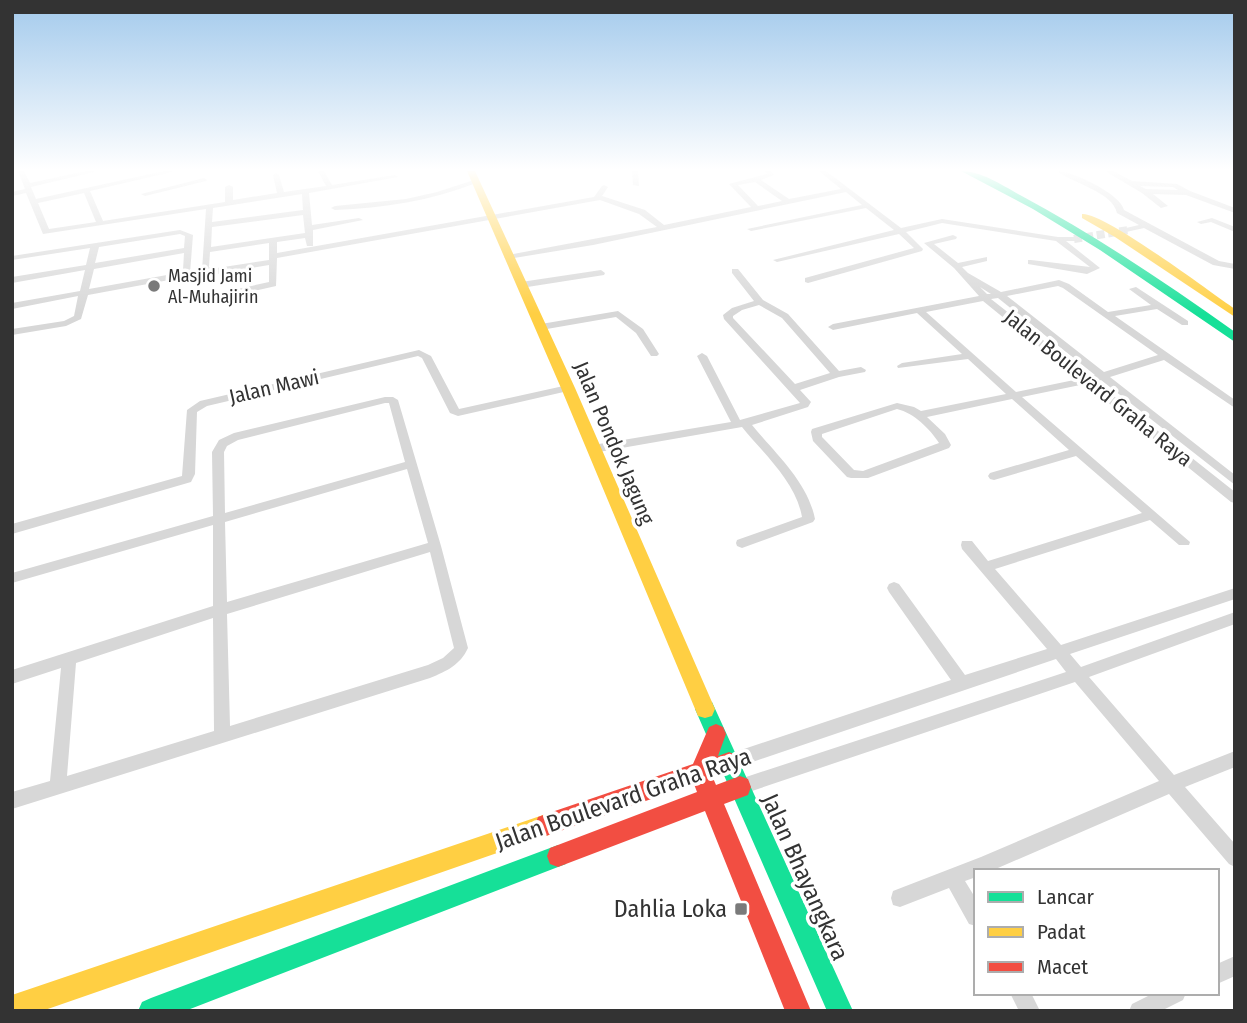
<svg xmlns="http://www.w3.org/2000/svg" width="1247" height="1023" font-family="'Fira Sans Condensed',sans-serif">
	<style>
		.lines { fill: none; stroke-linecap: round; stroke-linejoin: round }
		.street-tunnel { stroke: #d6d6d6; stroke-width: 8; stroke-dasharray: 8 3.5; stroke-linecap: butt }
		.street { fill: #d7d7d7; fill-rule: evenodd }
		.fast { fill: #16e098; fill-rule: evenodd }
		.slow { fill: #ffcf43; fill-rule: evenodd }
		.jam { fill: #f24e42; fill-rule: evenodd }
		.poi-dot { fill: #7a7a7a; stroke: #fff; stroke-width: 2.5 }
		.labels { text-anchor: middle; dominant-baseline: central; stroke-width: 7; stroke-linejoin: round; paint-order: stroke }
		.far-poi-label { font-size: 18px; fill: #333; stroke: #fff; text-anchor: start }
		.street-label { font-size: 21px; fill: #333; stroke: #fff }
		.near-street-label { font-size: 24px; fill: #333; stroke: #fff }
		.near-poi-label { font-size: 24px; fill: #333; stroke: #fff; text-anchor: end }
	</style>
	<rect width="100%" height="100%" fill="#fff"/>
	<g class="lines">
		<path class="street-tunnel" d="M1074,239l55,-9"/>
		<path class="street" d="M18,171h6l6,12 56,-12h12l-67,16 5,12 128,-28h12l-86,20 13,30 122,-19v-15l4,-2 4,2v13l44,-7 -4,-18 3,-2 3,2 5,17 42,-6 -8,-15h6l8,14 63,-10 3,2 -89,16 3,32 47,-7 4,2 -50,10v16h-6l-2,-8 -28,4v11l317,-56 8,-11 2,-1 4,2 -6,9 43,14 19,15 87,-18 -22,-23 38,-10 -2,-3h6l3,4 -13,5 28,19 52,-10 -22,-18h7l75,57 41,-9 116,18h16l4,2 -1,2h-11l34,27 -13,6 -59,-10v-4h3l59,7 -34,-26 -114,-18 -36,9 17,17 -1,2 -114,32 -3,-1v-4l109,-30 -15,-14 -122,28 -4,-2 121,-30 -28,-22 -115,23 -4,-2 115,-24 -16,-13 -253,53 -85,14 -4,-2 4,-2 149,-28 -18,-13 -39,-14 -323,58 -1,28 -85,19 -3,-1v-4l81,-18v-17l-52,9 -15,-3 4,-62 -163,25 -17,-41 -14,3v-4l13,-3zM755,182l27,19 -24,5 -20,-21zM84,193l12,29 -47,7 -11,-26zM302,194l1,16 -91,12 1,-14zM303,215l2,18 -94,14 1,-20zM269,243v17l-52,8 -8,-1 1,-15z
			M632,171h6l1,15 -6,-1z
			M1057,171c15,0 64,23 67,39l95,51 16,3v5l-22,-4 -69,-37 -18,4v-4l13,-3 -22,-12c-4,-21 -45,-30 -60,-42z
			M1105,171h8l19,10 45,3 13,7 45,17v5l-49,-18 -33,-1 15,12 -7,2 -19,-15zM1140,186l33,1 5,3 -32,-1z
			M204,178l3,2 -1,1 -61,15 -4,-2z
			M474,180l3,2 -1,1c-46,18 -92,25 -141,27l-4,-2 4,-2 71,-7 31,-7z
			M1212,218l23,9v5l-24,-10 -10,2 -4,-2z
			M180,230l13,5 -3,38 -10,5 -92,17 -7,24 -15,7 -54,9v-6l52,-8 10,-5 4,-20 -66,13v-6l68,-12 5,-21 -73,13v-6l74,-12 4,-17 -78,12v-4zM180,234l5,2 -1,12 -89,15 4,-16zM184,253l-1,17 -5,3 -89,16 5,-20z
			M953,235l4,2 -1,2 -22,5 24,19 29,-6v4l-25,6 6,6 33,19 58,-12 10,4 39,28 43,-7 -22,-16 7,-2 52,34v4h-6l-25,-16 -42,7 120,84v8l-71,-48 -54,17 125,98v10l-134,-105 -5,2 139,110v11l-4,-1 -146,-118 -63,13 168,145 -1,3h-10l-29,-25 -155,49 66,76 174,-57v11l-165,55 11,13 154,-55v12l-146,53 85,98 61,-24v16l-50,20 50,57v23l-6,-3 -60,-70 -178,77h-15v6l-11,4 11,18v27l-7,-2 -20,-36 -49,19 -7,-2 -2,-7 2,-7 88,-34 178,-76 -84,-99 -335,113 -6,-2 -2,-6 2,-6 6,-2 326,-107 -10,-13 -327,111 -6,-2 -2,-6 2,-6 228,-76 -62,-88 -2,-4 2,-4 5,-2 5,2 66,91 82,-26 -85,-100 -1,-4 1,-4h10l16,20 154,-48 -66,-57 -82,24 -4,-1 -2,-3 2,-3 79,-23 -57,-51 -85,18 18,17 6,11 -2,3 -81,30h-17l-4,-1 -34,-36 -2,-9 1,-3 85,-26 17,4 7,4 85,-17 -38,-35 -70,9 -1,-2 5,-3 60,-9 -45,-41 -84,17 -5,-3 5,-3 146,-28 -25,-28 -30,-25zM1058,286l5,2 95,67 -54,17 -97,-76zM980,287l11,7h-4zM998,298l97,77 -5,2 -99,-78zM983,301l96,78 -63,13 -90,-80zM897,409c17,4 33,20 42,34l-76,28 -9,-1 -32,-33v-3z
			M732,269h6l25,31 25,14 51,57 22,-4 5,3 -1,2 -26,5 -39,13 11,12 -3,5 -56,18c23,28 56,57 63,94l-2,3 -71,26 -5,-2 -1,-3 1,-3 65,-23c-6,-35 -39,-64 -60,-90l-149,26 -6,-4 6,-4 138,-23 -34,-66 5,-3 5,3 33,64 60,-17 -76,-84 -1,-4 9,-7 22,-7 -22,-28zM759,305l23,13 48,55 -35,11 -62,-66v-2l9,-6z
			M601,270l4,3 -1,2 -83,13 -4,-3 4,-3z
			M618,311l25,18 16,25 -2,2h-6l-15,-23 -20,-16 -75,13 -5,-3 5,-3z
			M419,350l12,6 28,53 109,-24 5,3 -5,3 -110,25 -8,-3 -28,-55 -4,-2 -211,50 -10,6 -2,62 -4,8 -179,52v-10l170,-48 5,-66 13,-9z
			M385,397h8l5,3 43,146 27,102c-8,17 -21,23 -38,30l-418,131v-17l38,-11 11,-113 -49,16v-14l201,-64v-81l-201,58v-10l201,-57 -1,-64 7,-12 15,-7zM385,403h4l16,59 -180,51 -1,-61 3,-6 11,-6zM407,469l21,74 -201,59 -2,-80zM430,552l24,96 -11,10 -15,7 -198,61 -3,-112zM213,618l1,113 -147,45 9,-113z
			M1235,956v20l-18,8v-20z
			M1010,993h21l9,18h-21z
			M1154,993h32l-3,7 -22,11h-32l3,-7z"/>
		<path class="fast" d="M961,171c20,0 41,14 59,24 75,40 146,88 215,137v10l-135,-92 -67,-41z
			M705,700l7,2 141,309h-26l-132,-302 3,-7z
			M558,845l8,3 3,8 -3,8 -8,3 -373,144h-47l4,-9 9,-4z"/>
		<path class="slow" d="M467,171h8l100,217 140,321 -3,7 -7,2 -7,-2 -137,-328z
			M1082,214c22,-2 128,78 153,95v8l-120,-80 -33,-19z
			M546,814l8,3 3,8 -3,8 -8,3 -504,175h-30v-16z"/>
		<path class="jam" d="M716,724l7,3 3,7 -8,22 11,-4 7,3 3,7 -3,7 -23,9 3,7 24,-9 8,3 3,8 -3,8 -24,9 87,207h-26l-80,-200 -147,56 -8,-3 -3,-8 3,-8 147,-56 -3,-8 -148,52 -8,-3 -3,-8 3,-8 8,-3 147,-50 16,-37z"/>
	</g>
	<linearGradient id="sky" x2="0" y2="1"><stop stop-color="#a3caec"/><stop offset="0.54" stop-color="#fff"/><stop offset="1" stop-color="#fff" stop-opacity="0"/></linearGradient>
	<rect width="1247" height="314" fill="url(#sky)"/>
	<g class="poi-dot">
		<circle cx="154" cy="286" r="7"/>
		<rect x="734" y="902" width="14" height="14" rx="3.5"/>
	</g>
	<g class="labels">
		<g class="far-poi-label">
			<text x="168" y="276">Masjid Jami<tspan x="168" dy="21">Al-Muhajirin</tspan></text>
		</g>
		<g class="street-label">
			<text transform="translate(274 387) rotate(-13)">Jalan Mawi</text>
			<text transform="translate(1098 388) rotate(39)">Jalan Boulevard Graha Raya</text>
			<text transform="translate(614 443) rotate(67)">Jalan Pondok Jagung</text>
		</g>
		<g class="near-street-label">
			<text transform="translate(623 799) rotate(-19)">Jalan Boulevard Graha Raya</text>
			<text transform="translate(805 877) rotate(66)">Jalan Bhayangkara</text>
		</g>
		<g class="near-poi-label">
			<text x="727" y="909">Dahlia Loka</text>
		</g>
	</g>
	<rect width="1247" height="1023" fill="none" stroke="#333333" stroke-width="28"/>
	<rect x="974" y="869" width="245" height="126" fill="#ffffff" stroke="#adadad" stroke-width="2"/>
	<rect x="988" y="892" width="35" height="10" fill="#16e098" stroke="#adadad" stroke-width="2"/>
	<text x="1037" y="904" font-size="21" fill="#333333">Lancar</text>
	<rect x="988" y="927" width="35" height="10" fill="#ffcf43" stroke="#adadad" stroke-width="2"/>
	<text x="1037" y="939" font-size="21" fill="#333333">Padat</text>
	<rect x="988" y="962" width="35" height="10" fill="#f24e42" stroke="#adadad" stroke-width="2"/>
	<text x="1037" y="974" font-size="21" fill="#333333">Macet</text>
</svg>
